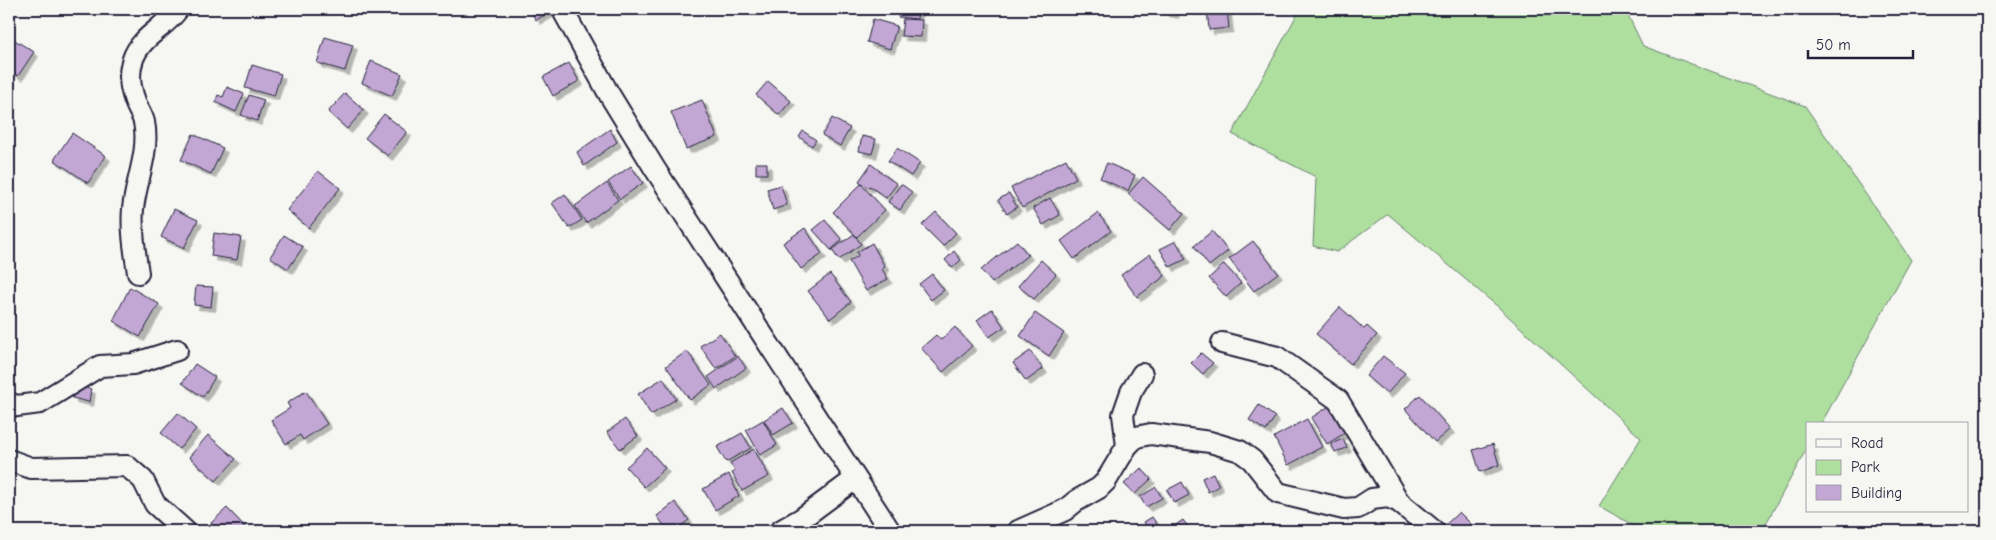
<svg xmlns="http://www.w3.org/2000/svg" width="1996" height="540" font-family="'Comic Neue',sans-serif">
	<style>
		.green { fill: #aedf9f; stroke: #68806d }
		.building { fill: #c2a6d3; stroke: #22223b; filter: url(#shadow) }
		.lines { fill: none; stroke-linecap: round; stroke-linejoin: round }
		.minor-casing { stroke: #22223b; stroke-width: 24 }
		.minor { stroke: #f6f6f2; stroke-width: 20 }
	</style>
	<defs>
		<filter id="shadow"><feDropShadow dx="4.5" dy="4.5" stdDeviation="0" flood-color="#0004"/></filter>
	</defs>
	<rect width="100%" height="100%" fill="#f6f6f2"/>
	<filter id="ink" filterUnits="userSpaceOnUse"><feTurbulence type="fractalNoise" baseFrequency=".02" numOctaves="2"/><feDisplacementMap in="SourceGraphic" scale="10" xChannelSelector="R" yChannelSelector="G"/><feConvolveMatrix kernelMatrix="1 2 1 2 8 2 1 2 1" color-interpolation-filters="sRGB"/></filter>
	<g filter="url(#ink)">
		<path class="green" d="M1300,9h325l18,37 162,60 106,154 -90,164h-14v24l-45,83h-119l-44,-25 42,-68 -144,-132 -109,-92 -51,38 -24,-6 3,-69 -84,-43z"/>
		<path class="building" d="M529,9h22l1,2 -16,9z
			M899,9h19l-1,10 -19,-2z
			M1164,9h11l-1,5 -10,-2z
			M1207,9h20l2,19 -20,2z
			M873,19l24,7 -7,23 -23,-7z
			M903,19l19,1 -1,17 -20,-1z
			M325,37l28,8 -8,26 -28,-8z
			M13,39l21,13 -16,24 -9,-6v-24z
			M371,61l31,13 -10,22 -30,-13z
			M569,63l10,18 -26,15 -10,-19z
			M252,65l29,9 -7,22 -29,-8z
			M768,81l23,20 -12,14 -23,-20z
			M227,87l17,7 -8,18 -21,-10 3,-7 5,2z
			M345,93l19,17 -17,19 -19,-17z
			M249,95l15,5 -7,21 -16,-6z
			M702,100l15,37 -31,12 -15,-37z
			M384,114l23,18 -19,24 -23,-18z
			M832,118l18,10 -10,18 -18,-11z
			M610,129l7,13 -33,24 -7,-14z
			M803,131l13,9 -4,6 -13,-9z
			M72,133l34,23 -18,27 -34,-23z
			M193,134l30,14 -12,26 -30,-14z
			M862,136l14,3 -4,15 -13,-3z
			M897,148l23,15 -9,13 -23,-15z
			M1066,159l10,19 -54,30 -11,-20z
			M756,163h11v11h-11z
			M1107,163l28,12 -7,16 -28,-13z
			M871,164l26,20 -11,14 -16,-12 -2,2 -9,-7z
			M631,166l12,17 -23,16 -12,-17z
			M318,171l22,17 -31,40 -22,-18z
			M1143,177l41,36 -14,17 -42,-36z
			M607,183l11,17 -32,23 -11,-17z
			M861,184l24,26 -28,27 -24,-25z
			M901,184l11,8 -12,18 -12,-8z
			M781,185l6,20 -14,5 -6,-21z
			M1009,193l8,14 -10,7 -9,-14z
			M565,194l17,26 -13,8 -17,-25z
			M1050,198l10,17 -17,10 -10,-17z
			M174,209l24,11 -14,28 -23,-11z
			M936,212l20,21 -13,13 -21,-21z
			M1098,213l13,18 -37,28 -13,-18z
			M825,220l17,20 -11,10 -18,-20z
			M805,228l17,26 -21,15 -18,-26z
			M1212,231l16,20 -19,15 -15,-20z
			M214,233l27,4 -4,23 -26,-4z
			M854,234l7,10 -22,16 -7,-10z
			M284,235l19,12 -15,22 -18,-12z
			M1017,241l11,14 -36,28 -11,-13z
			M1176,241l10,18 -16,8 -10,-18z
			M1253,241l25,32 -24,18 -25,-32z
			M872,243l13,24 -3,2 6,10 -22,12 -17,-30 9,-5 -1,-4z
			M954,251l7,9 -9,8 -7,-8z
			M1150,254l15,22 -28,21 -16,-22z
			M1041,260l15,14 -22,25 -16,-13z
			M1224,264l17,19 -15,14 -17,-19z
			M830,274l21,28 -21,17 -22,-28z
			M932,274l12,16 -13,10 -12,-16z
			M196,286l17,1 -2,20 -17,-2z
			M130,287l29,17 -19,33 -27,-16z
			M1340,307l24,22 3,-3 10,9 -26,29 -35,-30z
			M992,309l12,18 -15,10 -12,-17z
			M1035,313l29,20 -15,23 -29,-20z
			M955,327l17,19 -29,26 -22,-24 15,-13 5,5z
			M720,333l15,23 -19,13 -16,-23z
			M687,351l24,34 -21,15 -24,-34z
			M1030,351l13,18 -17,12 -13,-18z
			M1201,353l12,10 -10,11 -12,-11z
			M738,356l8,12 -30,21 -8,-12z
			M1383,356l22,17 -18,21 -21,-18z
			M195,364l20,13 -12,20 -21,-14z
			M663,378l13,21 -25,16 -13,-21z
			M75,385l16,4 -2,13 -17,-4z
			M306,391l21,33 -24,16 -3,-5 -14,9 -15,-24 19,-12 -3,-5z
			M1420,395l30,34 -15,13 -30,-33z
			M1334,403l11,24 -3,2 3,4 -18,11 -16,-26z
			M1259,405l16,12 -9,14 -17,-11z
			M783,408l10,15 -20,12 -9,-15z
			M178,413l18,16 -17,20 -18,-16z
			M625,419l13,17 -18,13 -13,-17z
			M1307,419l15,28 -34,18 -14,-28z
			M763,420l14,25 -17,10 -14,-25z
			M742,433l9,15 -25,14 -9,-15z
			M208,435l28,24 -20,22 -27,-24z
			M1343,439l4,9 -12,4 -4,-8z
			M1493,444l6,21 -19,7 -7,-22z
			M647,448l18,20 -21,19 -18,-20z
			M754,449l15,27 -27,15 -10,-18 3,-2 -5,-8z
			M1141,468l10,11 -16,15 -11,-10z
			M1213,473l6,13 -11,6 -6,-14z
			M729,474l10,22 -24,14 -12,-21z
			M1182,482l7,13 -15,8 -7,-13z
			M1156,487l6,11 -16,9 -6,-10z
			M675,502l14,18 -15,11h-6l-11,-15z
			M227,508l22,23h-31l-7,-8z
			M1459,512l16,16 -4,3h-28l-2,-2z
			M1152,517l7,10 -10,4 -5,-9z
			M1183,520l5,7 -5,4 -6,-7z"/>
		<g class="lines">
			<defs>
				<path id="minor" d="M562,9l47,85 46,75 235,362
					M138,273c-3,-21 -7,-43 -5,-64 3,-29 17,-58 11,-87 -2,-8 -7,-14 -9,-21 -5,-13 -7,-28 -2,-42 8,-23 32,-31 45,-50
					M1222,343l55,14 61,43 61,102
					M9,403l8,3 23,-3 60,-37 33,-2 44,-14
					M1127,446l-4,-31 8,-23 11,-18
					M9,460l22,8 96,-2 16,14 12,24 30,27
					M780,531l21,-12 54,-40
					M1018,531l47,-21 11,-9 23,-13 7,-7 21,-35 9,-9 15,-3 59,8 30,9 12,9 26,33 66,16 14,-1 14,-9 16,-2 11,5 35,29"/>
			</defs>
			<use href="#minor" class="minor-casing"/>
			<use href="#minor" class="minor"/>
		</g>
	</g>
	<rect width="1996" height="540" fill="none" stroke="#f6f6f2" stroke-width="30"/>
	<rect x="15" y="15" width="1966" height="510" fill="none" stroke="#22223b" stroke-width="2" filter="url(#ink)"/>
	<rect x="1806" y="422" width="162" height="90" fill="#f6f6f2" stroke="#a1a1a9"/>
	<rect x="1816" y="439" width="25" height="8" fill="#f6f6f2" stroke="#a1a1a9"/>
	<text x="1851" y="448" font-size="15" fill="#22223b">Road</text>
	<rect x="1816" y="460" width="25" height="15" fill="#aedf9f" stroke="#a1a1a9"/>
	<text x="1851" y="472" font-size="15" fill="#22223b">Park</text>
	<rect x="1816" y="485" width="25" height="15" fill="#c2a6d3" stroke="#a1a1a9"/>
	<text x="1851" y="498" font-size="15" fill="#22223b">Building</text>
	<path d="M1808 50v8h105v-8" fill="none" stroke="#22223b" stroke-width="2.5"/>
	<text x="1816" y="50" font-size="15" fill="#22223b" stroke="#f6f6f2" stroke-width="4" paint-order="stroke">50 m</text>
</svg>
